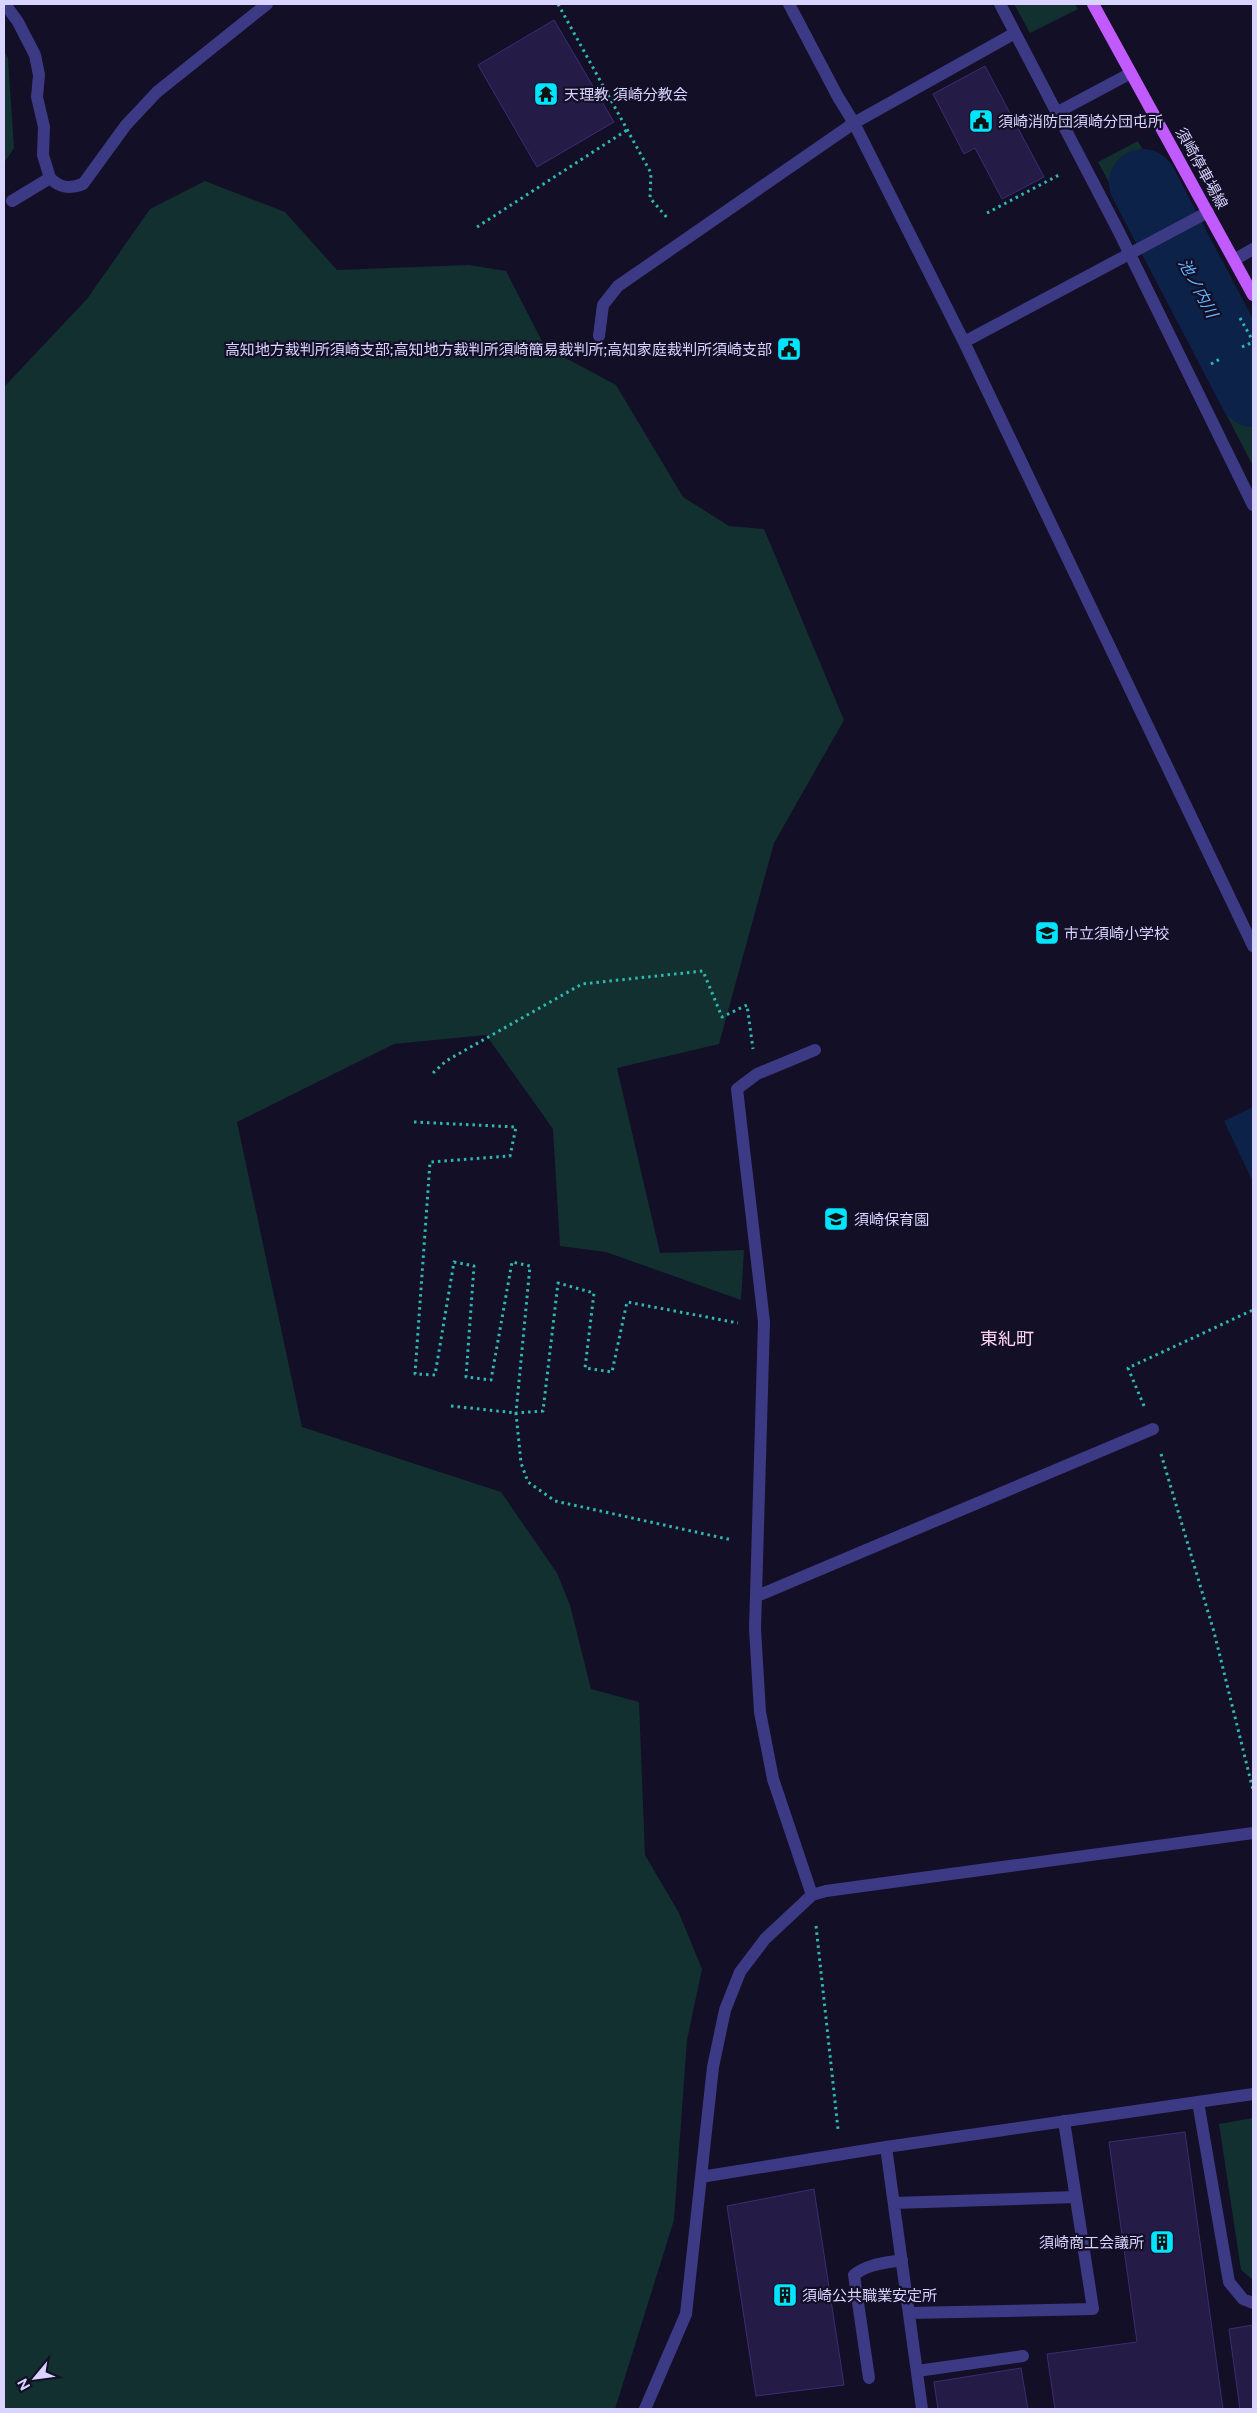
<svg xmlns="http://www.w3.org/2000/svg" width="1257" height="2413" font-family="'Public Sans','Noto Sans JP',sans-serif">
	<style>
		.green { fill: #12302f }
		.water { fill: #0c2248 }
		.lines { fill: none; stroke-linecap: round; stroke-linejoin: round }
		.river { stroke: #0c2248; stroke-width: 68 }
		.building { fill: #241b47; stroke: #3b2d73 }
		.path { stroke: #2fb8b0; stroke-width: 3; stroke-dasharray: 2.5 4; stroke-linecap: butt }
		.minor { stroke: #3d3a85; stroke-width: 12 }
		.major { stroke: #c25bff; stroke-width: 12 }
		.labels { text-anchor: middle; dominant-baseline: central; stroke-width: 4.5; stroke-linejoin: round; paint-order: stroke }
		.poi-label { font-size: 15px; fill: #d9d4ff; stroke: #130f26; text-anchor: start }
		.street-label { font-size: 15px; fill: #d9d4ff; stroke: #130f26 }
		.water-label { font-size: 16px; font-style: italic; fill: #62b6ff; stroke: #130f26 }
		.quarter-label { font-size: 18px; fill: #ffd6f0; stroke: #130f26 }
	</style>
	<rect width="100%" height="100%" fill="#130f26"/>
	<path class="green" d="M1014,4h61l3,5 -48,24z
		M4,51l4,7 6,90 -10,15z
		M1138,141l35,64 -40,22 -35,-65z
		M205,181l80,31 52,58 132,-5 37,6 39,76 71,38 67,112 46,29 35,3 80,191 -70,123 -55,201 -102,24 43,185 84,-3 -3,50 -135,-48 -46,-6 -7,-117 -67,-94 -92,9 -157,78 65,305 199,65 56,81 13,32 21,84 48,13 6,153 34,58 23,56 -15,71 -13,180 -59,189h-611v-2022l83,-88 63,-90z
		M1193,243l15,24 15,-5 30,58v146l-99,-191 -2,-10 6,-7z
		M1253,2118v162l-12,-10 -22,-146z"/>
	<path class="water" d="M1253,1107v75l-29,-61z"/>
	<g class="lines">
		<path class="river" d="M1143,183l110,210"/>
	</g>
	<path class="building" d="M554,20l60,102 -77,45 -59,-102z
		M985,66l59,111 -42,22 -27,-51 -11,6 -31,-60z
		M1185,2132l38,277h-168l-8,-55 90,-12 -28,-200z
		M814,2189l30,196 -88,11 -29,-190z
		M1253,2325v84h-13l-11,-80z
		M1021,2368l7,41h-90l-4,-27z"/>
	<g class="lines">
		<path class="path" d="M558,4l93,169 -1,25 19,22
			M987,213l72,-38
			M477,227l150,-97
			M1240,318l13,23
			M1242,347l11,-5
			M1211,364l11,-6
			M433,1073l13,-12 136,-77 121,-13 19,46 25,-12 6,44
			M414,1122l102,5 -6,29 -80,6 -15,212 20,1 19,-113 20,4 -8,111 25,3 21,-118 18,4 -14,147 27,-2 15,-128 36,10 -9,75 27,4 15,-70 111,21
			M451,1406l65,7 5,50 7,19 27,19 177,39
			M1144,1406l-16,-38 125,-58
			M1161,1454l53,178 39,158
			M816,1926l22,203"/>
		<path class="minor" d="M5,4l13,18 17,33 4,20 -2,22 7,30 -1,28 7,23
			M789,4l49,93 16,26 110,219 289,604
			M1000,4l118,226 135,275
			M1056,113l75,-40
			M12,201l38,-23c10,10 19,11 33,6l43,-59 31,-33 110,-88
			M1234,260l19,-11
			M599,336l4,-31 15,-19 236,-163 161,-90
			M964,342l244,-130
			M757,1596l396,-167
			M812,1895l-39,-116 -13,-67 -5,-83 9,-307 -27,-233 20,-15 58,-24
			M1198,2102l31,180 14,17 10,4
			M886,2147l36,262
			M701,2177l185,-30 367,-53
			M894,2203l181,-6
			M909,2313l184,-4 -29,-188
			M917,2371l106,-15
			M869,2378l-15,-103c13,-11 32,-12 48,-15
			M645,2409l41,-95 27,-247 12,-57 15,-38 25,-33 47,-44 14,-4 427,-58"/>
		<path class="major" d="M1093,4l160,291"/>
	</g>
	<defs>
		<symbol id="temple-square" viewBox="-11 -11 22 22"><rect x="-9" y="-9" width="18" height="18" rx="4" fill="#00e5ff" stroke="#130f26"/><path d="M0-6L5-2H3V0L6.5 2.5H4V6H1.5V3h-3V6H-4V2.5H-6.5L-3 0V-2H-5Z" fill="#111"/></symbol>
		<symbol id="civic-square" viewBox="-11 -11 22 22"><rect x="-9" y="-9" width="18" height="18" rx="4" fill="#00e5ff" stroke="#130f26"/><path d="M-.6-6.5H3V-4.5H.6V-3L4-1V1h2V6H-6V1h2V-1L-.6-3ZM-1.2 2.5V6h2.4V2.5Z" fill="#111"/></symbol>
		<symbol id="school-square" viewBox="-11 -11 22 22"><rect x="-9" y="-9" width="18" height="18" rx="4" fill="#00e5ff" stroke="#130f26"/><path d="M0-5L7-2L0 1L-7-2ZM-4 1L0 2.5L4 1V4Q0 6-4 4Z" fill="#111"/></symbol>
		<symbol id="building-square" viewBox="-11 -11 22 22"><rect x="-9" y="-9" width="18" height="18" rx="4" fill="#00e5ff" stroke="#130f26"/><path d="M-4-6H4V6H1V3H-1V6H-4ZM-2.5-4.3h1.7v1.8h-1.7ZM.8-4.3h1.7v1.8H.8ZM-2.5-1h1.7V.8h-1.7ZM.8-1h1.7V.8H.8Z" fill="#111"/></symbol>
	</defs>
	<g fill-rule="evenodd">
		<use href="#temple-square" x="532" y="80" width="28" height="28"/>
		<use href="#civic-square" x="967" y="107" width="28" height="28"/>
		<use href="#civic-square" x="775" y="335" width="28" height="28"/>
		<use href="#school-square" x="1033" y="919" width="28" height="28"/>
		<use href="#school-square" x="822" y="1205" width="28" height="28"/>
		<use href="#building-square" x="1148" y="2228" width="28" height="28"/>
		<use href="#building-square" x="771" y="2281" width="28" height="28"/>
	</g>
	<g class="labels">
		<g class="poi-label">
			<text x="564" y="94">天理教 須崎分教会</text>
			<text x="998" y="121">須崎消防団須崎分団屯所</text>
			<text x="772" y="349" text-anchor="end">高知地方裁判所須崎支部;高知地方裁判所須崎簡易裁判所;高知家庭裁判所須崎支部</text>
			<text x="1064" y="933">市立須崎小学校</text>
			<text x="854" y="1219">須崎保育園</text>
			<text x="1144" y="2242" text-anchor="end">須崎商工会議所</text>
			<text x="802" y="2295">須崎公共職業安定所</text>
		</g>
		<g class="street-label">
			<text transform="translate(1202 168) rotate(61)">須崎停車場線</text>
		</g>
		<g class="water-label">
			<text transform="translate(1198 288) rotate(62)">池ノ内川</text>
		</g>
		<g class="quarter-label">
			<text x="1007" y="1338">東糺町</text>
		</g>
	</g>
	<rect width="1257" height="2413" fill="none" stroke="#d9d4ff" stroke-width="10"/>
	<g transform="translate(35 2378) rotate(241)" stroke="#130f26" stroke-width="4" paint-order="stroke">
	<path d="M0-4L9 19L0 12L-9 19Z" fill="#d9d4ff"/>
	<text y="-8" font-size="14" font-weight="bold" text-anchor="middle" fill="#d9d4ff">N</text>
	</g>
</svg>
